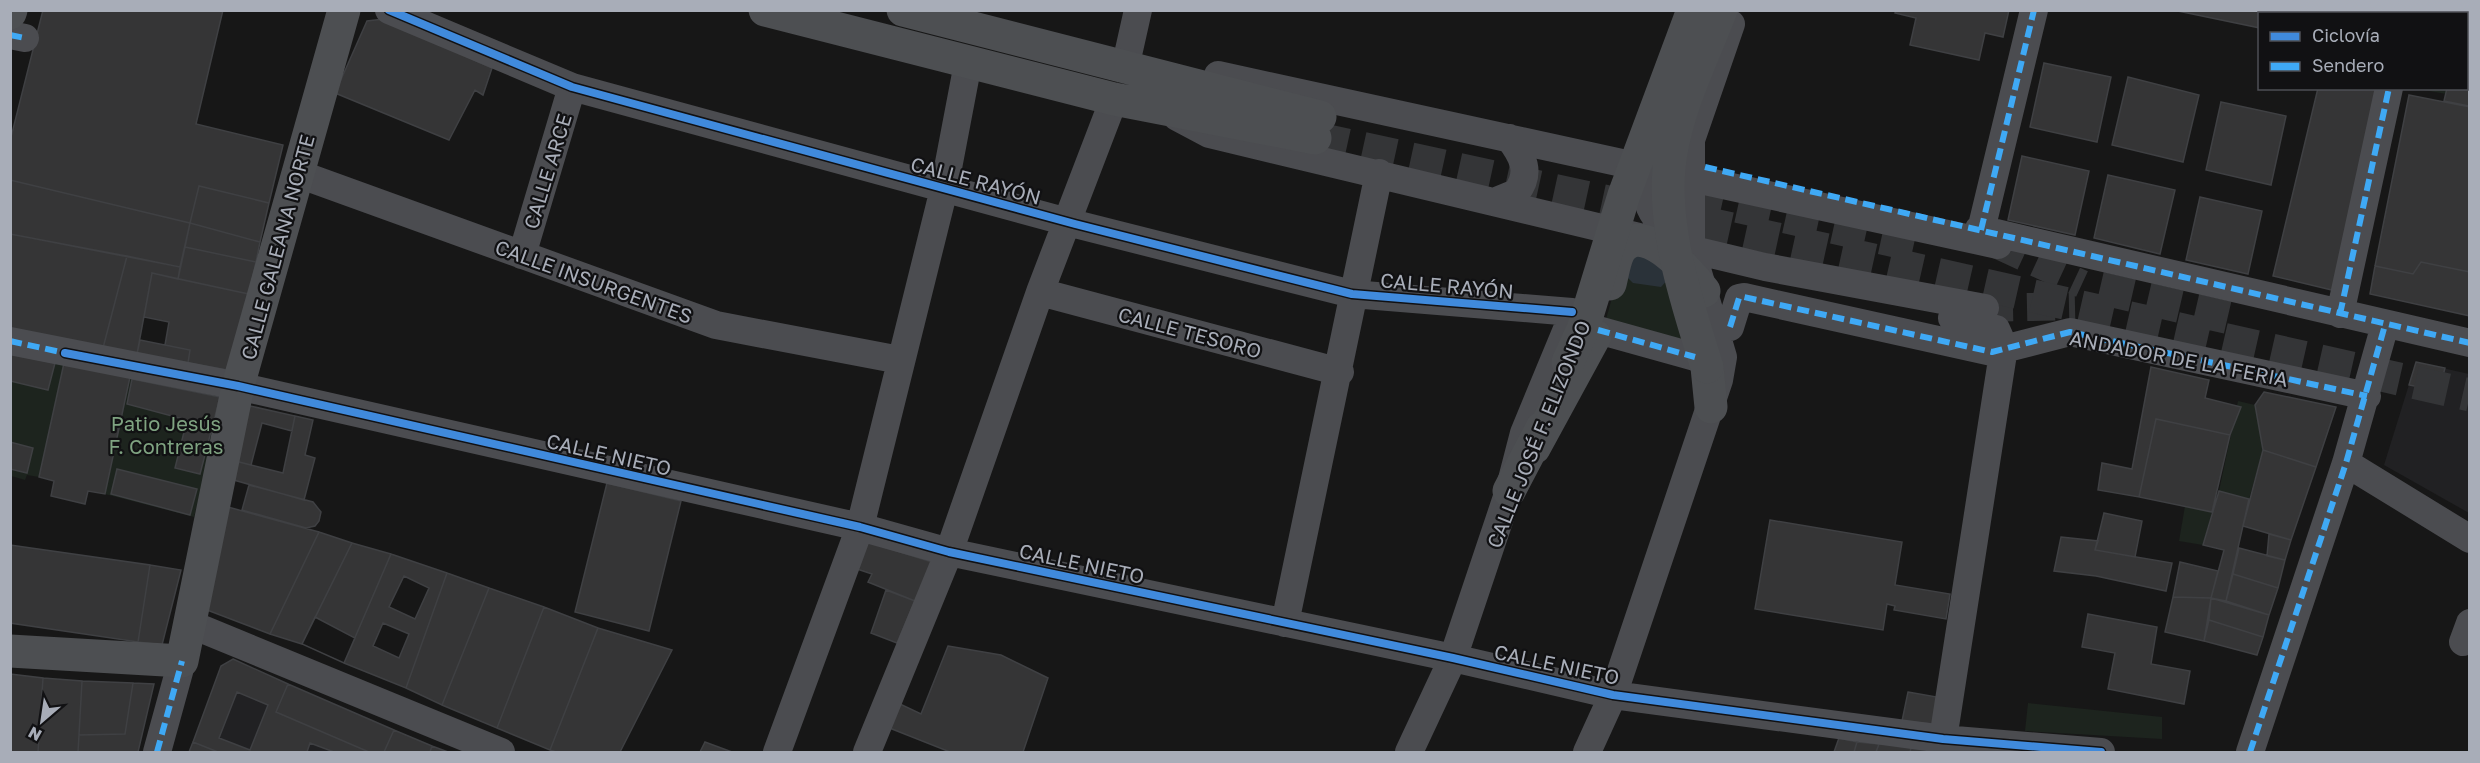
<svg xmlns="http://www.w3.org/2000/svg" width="2480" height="763" font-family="'Golos Text',sans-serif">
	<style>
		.built { fill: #212123 }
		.green { fill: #1d241e }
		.water { fill: #2a3239 }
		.building { fill: #353536; stroke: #3f4043; stroke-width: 1.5; fill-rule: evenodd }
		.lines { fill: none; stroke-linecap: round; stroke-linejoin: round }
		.minor-tunnel { stroke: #343537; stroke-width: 28; stroke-dasharray: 28 14; stroke-linecap: butt }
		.major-tunnel { stroke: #343537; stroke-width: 33; stroke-dasharray: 33 16; stroke-linecap: butt }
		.minor { stroke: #4b4c50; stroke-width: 28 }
		.major { stroke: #4d4f52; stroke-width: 33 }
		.major-bridge { stroke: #4d4f52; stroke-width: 33 }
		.quiet { stroke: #3fa9f5; stroke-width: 6; stroke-dasharray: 12 6; stroke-linecap: butt }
		.cycleway-casing { stroke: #111113; stroke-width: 11 }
		.cycleway { stroke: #408adc; stroke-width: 8 }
		.labels { text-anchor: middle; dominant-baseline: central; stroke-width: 4.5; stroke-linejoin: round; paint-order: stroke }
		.street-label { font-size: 20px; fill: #a8adb8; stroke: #111113 }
		.park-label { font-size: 20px; fill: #7fa381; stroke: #111113 }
	</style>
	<rect width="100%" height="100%" fill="#171717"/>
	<path class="built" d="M2416,362l53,12v139l-85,-48z
		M233,659l55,25 -11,28 92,40h-151l-25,-10 28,-76z"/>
	<path class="green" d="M2428,11h41v87l-51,-9 48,-1v-74l-39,-1z
		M1658,251l42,113 -99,-27 18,-64z
		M10,352l54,11 -25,114 -12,-2 -2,5 -14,-4z
		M130,377l94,19 -30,121 -89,-23z
		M2238,401l17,4 8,45 -14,49 -30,-8z
		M2185,506l27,6 -9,33 -24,-4z
		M2028,703l134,14v22l-137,-8z"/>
	<path class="water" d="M1648,252l22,25 -9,10 -28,-4 -7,-7 3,-21z"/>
	<path class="building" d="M43,10h180l-27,114 87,21 -14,58 -70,-17 -9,37 -180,-43v-39z
		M1896,10h113l-6,27 -18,-4 -6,27 -69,-15 6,-27 -21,-5z
		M2173,10h220v4h-133v14z
		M384,19l108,49 -9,27 -8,-5 -26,50 -114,-47 32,-72z
		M2466,55l4,1 -1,50 -25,-5 3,-13h19z
		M2044,63l67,14 -14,65 -67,-15z
		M2128,77l71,18 -16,67 -71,-17z
		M2318,88h60l-42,203 -63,-15z
		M2409,95l61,12v165l-49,-10 -8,12 -38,-8z
		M2221,102l65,14 -15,69 -65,-15z
		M2022,156l67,15 -14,64 -67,-15z
		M2108,175l67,15 -15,64 -66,-16z
		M10,180l180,43 -10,44 -170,-33z
		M199,186l70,17 -9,39 -70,-19z
		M2200,197l62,14 -14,63 -62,-14z
		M190,223l70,19 -4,20 -71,-15z
		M10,234l117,22 -24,92 -93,-17z
		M185,247l71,15 -7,32 -71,-15z
		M127,256l53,11 -2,12 -26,-6 -15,81 -34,-6z
		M2421,262l49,10v44l-100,-22 5,-28 38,8z
		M152,273l97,21 -16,77 -45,-8 2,-13 -25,-5 4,-23 -25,-5z
		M140,340l50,10 -2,13 -51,-9z
		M10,354l45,9 -7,27 -38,-9z
		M2416,362l29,6 -6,23 -30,-6z
		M64,363l66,14 -25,117 -17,-3 -3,13 -34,-8 3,-15 -15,-4z
		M2151,367l58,13 -4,18 36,9 -11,28 -74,-16 -17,78 -41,-7 4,-27 30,6z
		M132,379l88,18 -20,77 -25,-6 12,-48 -60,-16z
		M2264,392l72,15 -20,60 -53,-17 -8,-45z
		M250,406l45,10 -3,15 -30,-8 -11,42 -16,-4z
		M295,416l18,4 -8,35 10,3 -11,42 -74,-21 5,-18 48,12z
		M2156,419l74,16 -18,77 -73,-15z
		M10,442l23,6 -6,25 -17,-4z
		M2263,450l53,17 -25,73 -48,-14z
		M117,469l80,20 -7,26 -79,-21z
		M607,483l74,18 -32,130 -74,-19z
		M249,485l64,17 8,10 -2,9 -4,5 -9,2 -64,-18z
		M2219,491l30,8 -23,102 -15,-3 13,-48 -21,-5z
		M228,507l91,25 -49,102 -63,-24z
		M2104,513l38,8 -7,36 -40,-7z
		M1770,520l132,22 -7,43 55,9 -4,25 -52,-9 1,-4 -8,-2 -4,26 -128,-21z
		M319,532l33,11 -50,101 -32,-10z
		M2269,534l22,6 -6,20 -18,-4z
		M2061,537l37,4 -3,9 77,13 -6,28 -70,-15 -42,-5z
		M862,540l70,22 -17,39 -47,-19 4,-8 -18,-6z
		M352,543l39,11 -47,109 -42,-19z
		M10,545l140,20 -12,77 -128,-19z
		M2239,548l46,12 -7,28 -45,-14z
		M391,554l56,19 -41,115 -62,-25zM404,576l25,12 -14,31 -26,-12zM383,623l26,11 -10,24 -26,-12z
		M2180,562l38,9 -7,27 -38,-1z
		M150,565l31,5 -19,75 -24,-3z
		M447,573l42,15 -47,117 -36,-17z
		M2233,574l45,14 -9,27 -43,-14z
		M489,588l55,19 -47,121 -55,-23z
		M886,590l29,11 -18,42 -26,-10z
		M2173,597l38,1 -7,43 -39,-9z
		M2211,598l58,17 -6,22 -54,-17z
		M544,607l54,21 -48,122 -53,-22z
		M2088,614l69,13 -6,37 39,7 -6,33 -76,-15 7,-36 -33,-6z
		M315,617l40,21 -11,25 -42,-19z
		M2209,620l54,17 -6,18 -53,-14z
		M598,628l74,22 -52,102h-64l-6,-2z
		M948,646l53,9 47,23 -25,74h-73l-63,-25 11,-24 23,11z
		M233,659l55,25 -12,28 93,40h-35l-24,-9 -3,9h-89l-25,-10 28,-76zM237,692l31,13 -18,45 -31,-12z
		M10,674l33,4 -5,74h-28z
		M43,678l39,3 -4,71h-40z
		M82,681l51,2 -8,51 -46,1z
		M133,683l21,1 -16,68h-60l1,-17 46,-1z
		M288,684l106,46 -10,22h-15l-93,-40z
		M1908,692l29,5 -3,27 -32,-3z
		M394,730l38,16 -2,6h-46z
		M1839,738l18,4 -3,10h-20z
		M193,742l25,10h-29z
		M705,742l27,10h-32z
		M1857,742l22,2 -3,8h-22z
		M1879,744h33l-2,8h-34z
		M1912,744l33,8h-35z
		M432,746l16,6h-18z"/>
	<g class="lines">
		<path class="minor-tunnel" d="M1998,245l84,39
			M1985,308l90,-2"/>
		<path class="major-tunnel" d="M1315,138l568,124 587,133
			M1690,196l228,50
			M2100,288l134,31"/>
		<path class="minor" d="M389,10l183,77 503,137 277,70 220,18
			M2405,14l1,-4
			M10,35l15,3
			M1125,68l13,-58
			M1218,75l780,170
			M1177,117l32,17 556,133 220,41
			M1653,151c-12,47 -10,61 29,91
			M296,173l420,152 184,35
			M1494,202l22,-9c16,-20 7,-37 -7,-55
			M1979,229l491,114
			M1981,230l53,-220
			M522,255l50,-168
			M1040,292l300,80
			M2340,314l49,-226
			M1730,327l9,-29 5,-1 248,55 78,-20 297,64
			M1598,330l97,27
			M10,341l228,45 622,141 89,25 504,106 160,37 330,44 158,13
			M2346,463l124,76
			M1285,623l94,-450
			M190,624l311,128
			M2463,642l7,-19
			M1943,739l61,-392 -8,-18 -44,-11
			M157,752l25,-91
			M777,752l83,-225 84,-338 24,-126
			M867,752l82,-200 91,-260 74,-193
			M1409,752l44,-94 56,-167 15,-58 43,-104
			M1587,752l26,-57 106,-315 4,-23 -32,-108v-109l40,-116
			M2250,752l96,-289 39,-138"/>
		<path class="major" d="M765,10l349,89 201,39
			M903,10l417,107
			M10,13l1,-3
			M1610,284c3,-11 5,-32 15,-39 23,-20 66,29 79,46
			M1707,367l4,40
			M1534,448l61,-112
			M1509,491l33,-63
			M10,651l172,10 56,-275 106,-376"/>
		<path class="major-bridge" d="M1568,362l15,-33 41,-134 69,-185
			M1707,367c-20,-65 -48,-145 -36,-214 8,-49 32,-96 50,-143"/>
		<path class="quiet" d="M2405,14l1,-4
			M10,35l15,3
			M1705,167l765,176
			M1981,230l53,-220
			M2340,314l49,-226
			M1730,327l9,-29 5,-1 248,55 78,-20 297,64
			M1598,330l97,27
			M10,341l55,12
			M157,752l25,-91
			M2250,752l96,-289 39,-138"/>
		<defs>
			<path id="cycleway" d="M389,10l183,77 503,137 277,70 220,18
				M65,353l173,33 622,141 89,25 504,106 160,37 330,44 158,13"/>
		</defs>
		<use href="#cycleway" class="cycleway-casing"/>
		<use href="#cycleway" class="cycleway"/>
	</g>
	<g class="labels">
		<g class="street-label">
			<text transform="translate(547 171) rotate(-73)">CALLE ARCE</text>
			<text transform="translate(976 180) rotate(15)">CALLE RAYÓN</text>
			<text transform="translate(277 247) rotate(-75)">CALLE GALEANA NORTE</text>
			<text transform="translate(594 281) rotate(20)">CALLE INSURGENTES</text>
			<text transform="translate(1447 285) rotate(5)">CALLE RAYÓN</text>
			<text transform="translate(1190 332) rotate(15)">CALLE TESORO</text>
			<text transform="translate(2179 358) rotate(11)">ANDADOR DE LA FERIA</text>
			<text transform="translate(1538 434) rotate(-68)">CALLE JOSÉ F. ELIZONDO</text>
			<text transform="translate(609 454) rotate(13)">CALLE NIETO</text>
			<text transform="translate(1082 563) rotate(12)">CALLE NIETO</text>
			<text transform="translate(1557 664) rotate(12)">CALLE NIETO</text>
		</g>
		<g class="park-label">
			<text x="166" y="423">Patio Jesús<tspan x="166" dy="23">F. Contreras</tspan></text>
		</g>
	</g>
	<rect width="2480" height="763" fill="none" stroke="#a8adb8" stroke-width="24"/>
	<rect x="2258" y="12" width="210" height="78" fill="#111113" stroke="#4d4f55" stroke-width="1.5"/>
	<rect x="2270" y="32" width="30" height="9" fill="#408adc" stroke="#4d4f55" stroke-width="1.5"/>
	<text x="2312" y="42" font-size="18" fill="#a8adb8">Ciclovía</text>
	<rect x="2270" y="62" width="30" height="9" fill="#3fa9f5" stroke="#4d4f55" stroke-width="1.5"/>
	<text x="2312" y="72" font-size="18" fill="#a8adb8">Sendero</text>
	<g transform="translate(42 721) rotate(209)" stroke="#111113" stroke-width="4.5" paint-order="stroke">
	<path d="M0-4.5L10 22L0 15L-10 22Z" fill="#a8adb8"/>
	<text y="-9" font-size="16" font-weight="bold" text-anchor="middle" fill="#a8adb8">N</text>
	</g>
</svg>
